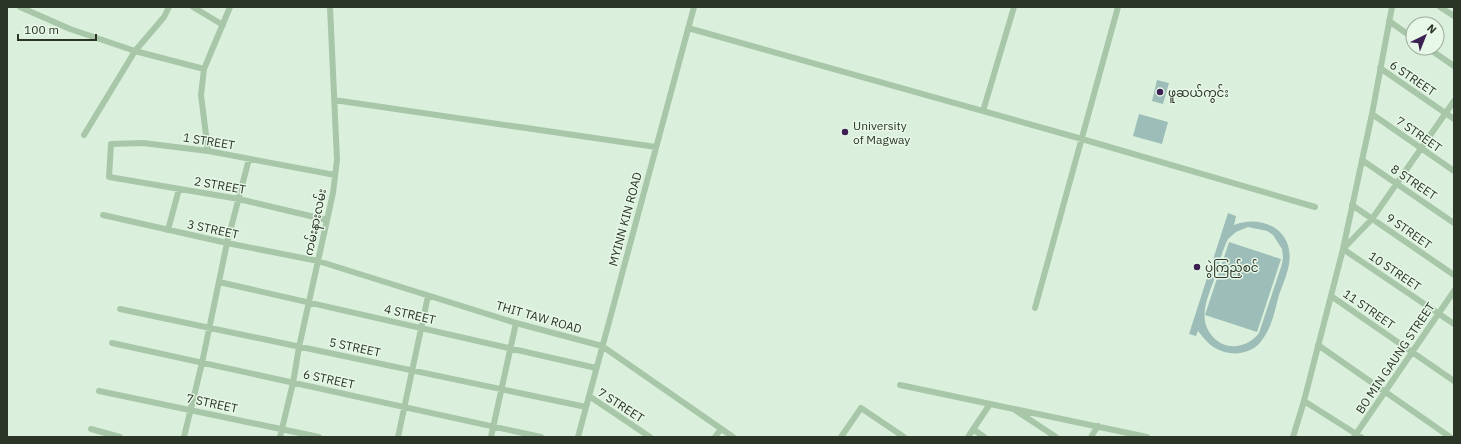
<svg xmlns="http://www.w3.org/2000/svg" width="1461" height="444" font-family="'IBM Plex Sans','Noto Sans Myanmar',sans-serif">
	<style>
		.green { fill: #9cbdb8; fill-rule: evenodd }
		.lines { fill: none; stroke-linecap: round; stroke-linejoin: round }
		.minor { stroke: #a8c7a8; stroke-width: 6 }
		.poi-dot { fill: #3d2052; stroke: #e7f8e8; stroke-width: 1.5 }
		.labels { text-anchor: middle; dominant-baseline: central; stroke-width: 3; stroke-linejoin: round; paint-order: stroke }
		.street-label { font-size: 12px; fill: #2a3427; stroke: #e7f8e8 }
		.poi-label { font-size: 12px; fill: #2a3427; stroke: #e7f8e8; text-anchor: start }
	</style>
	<rect width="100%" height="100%" fill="#dbf0dc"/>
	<path class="green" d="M1157,80l12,3 -6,21 -11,-3z
		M1139,114l29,8 -6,22 -29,-8z
		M1228,213l8,3 -2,9c21,-9 51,-1 55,25 3,15 -5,31 -10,45 -4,14 -7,33 -17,45 -10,15 -32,17 -47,8 -7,-4 -12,-11 -17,-17l-2,5 -7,-2zM1248,227l19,4 6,4 9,14 1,8 -1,7 -23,69c-7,9 -17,14 -29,13 -7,-1 -12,-4 -16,-8 -18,-18 -6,-41 1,-61 4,-13 7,-26 13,-38l8,-7z
		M1229,242l52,17 -24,73 -52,-17z"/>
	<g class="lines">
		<path class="minor" d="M20,7l50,22 65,22 69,18 -3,26 7,56
			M193,7l30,18
			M1392,7l-20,107 -29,135 111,75
			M1440,7l14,9
			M1389,21l24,17
			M688,28l394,111 233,68
			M1428,48l26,18
			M1380,68l74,51
			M204,69l26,-62
			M334,100l322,47
			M983,111l31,-104
			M1372,114l82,57
			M84,135l51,-84 29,-34 5,-10
			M1362,160l92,63
			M1352,205l102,70
			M103,215l124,28 91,18 198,62 86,23 131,91
			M327,220l-88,-21 -130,-22 2,-33 32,-1 65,8 127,24
			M168,230l11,-41
			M219,282l377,86
			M1331,296l123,85
			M1035,308l83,-301
			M120,309l466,98 3,-11 61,41
			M112,343l429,94
			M1318,345l132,92
			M900,385l247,52
			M99,391l220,46
			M1304,401l57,36
			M1015,410l41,27
			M91,429l29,8
			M973,429l11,8
			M184,437l18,-74 25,-120 22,-84
			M280,437l13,-54 6,-36 34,-154 4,-33 -7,-153
			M398,437l30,-141
			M491,437l25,-114
			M578,437l116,-430
			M715,437l6,-8
			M841,437l20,-29 43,29
			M968,437l22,-33
			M1091,437l7,-11
			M1293,437l11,-36 39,-152 29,-30 82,-118
			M1354,437l100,-146"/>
	</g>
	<g class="poi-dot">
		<circle cx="1160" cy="92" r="4"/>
		<circle cx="845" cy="132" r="4"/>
		<circle cx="1197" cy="267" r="4"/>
	</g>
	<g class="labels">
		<g class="street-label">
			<text transform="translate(1413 78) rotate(34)">6 STREET</text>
			<text transform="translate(1419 134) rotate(35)">7 STREET</text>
			<text transform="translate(209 141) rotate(9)">1 STREET</text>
			<text transform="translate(1414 182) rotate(34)">8 STREET</text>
			<text transform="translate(220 185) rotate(10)">2 STREET</text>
			<text transform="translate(625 219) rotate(-75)">MYINN KIN ROAD</text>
			<text transform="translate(315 222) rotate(-78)">ကမ်းနားလမ်း</text>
			<text transform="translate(213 229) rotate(12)">3 STREET</text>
			<text transform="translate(1409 231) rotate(35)">9 STREET</text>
			<text transform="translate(1395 271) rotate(34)">10 STREET</text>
			<text transform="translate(1369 309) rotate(35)">11 STREET</text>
			<text transform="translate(410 314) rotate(13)">4 STREET</text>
			<text transform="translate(539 317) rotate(16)">THIT TAW ROAD</text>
			<text transform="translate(355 347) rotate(12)">5 STREET</text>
			<text transform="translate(1395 358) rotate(-56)">BO MIN GAUNG STREET</text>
			<text transform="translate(329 379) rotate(12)">6 STREET</text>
			<text transform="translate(212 403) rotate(12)">7 STREET</text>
			<text transform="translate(621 405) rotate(33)">7 STREET</text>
		</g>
		<g class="poi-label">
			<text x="1168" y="92">ဖူဆယ်ကွင်း</text>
			<text x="853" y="125">University<tspan x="853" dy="14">of Magway</tspan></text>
			<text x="1205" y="267">ပွဲကြည့်စင်</text>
		</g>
	</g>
	<rect width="1461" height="444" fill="none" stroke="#2a3427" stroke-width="16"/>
	<g transform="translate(1425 36) rotate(43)"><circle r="19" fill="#e7f8e8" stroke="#9baa9b"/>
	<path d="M0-3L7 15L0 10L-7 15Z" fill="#3d2052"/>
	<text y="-6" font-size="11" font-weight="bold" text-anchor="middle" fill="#2a3427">N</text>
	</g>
	<path d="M18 34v6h78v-6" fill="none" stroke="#2a3427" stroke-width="2"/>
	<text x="24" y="34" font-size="12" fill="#2a3427" stroke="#e7f8e8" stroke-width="3" paint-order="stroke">100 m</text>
</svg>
